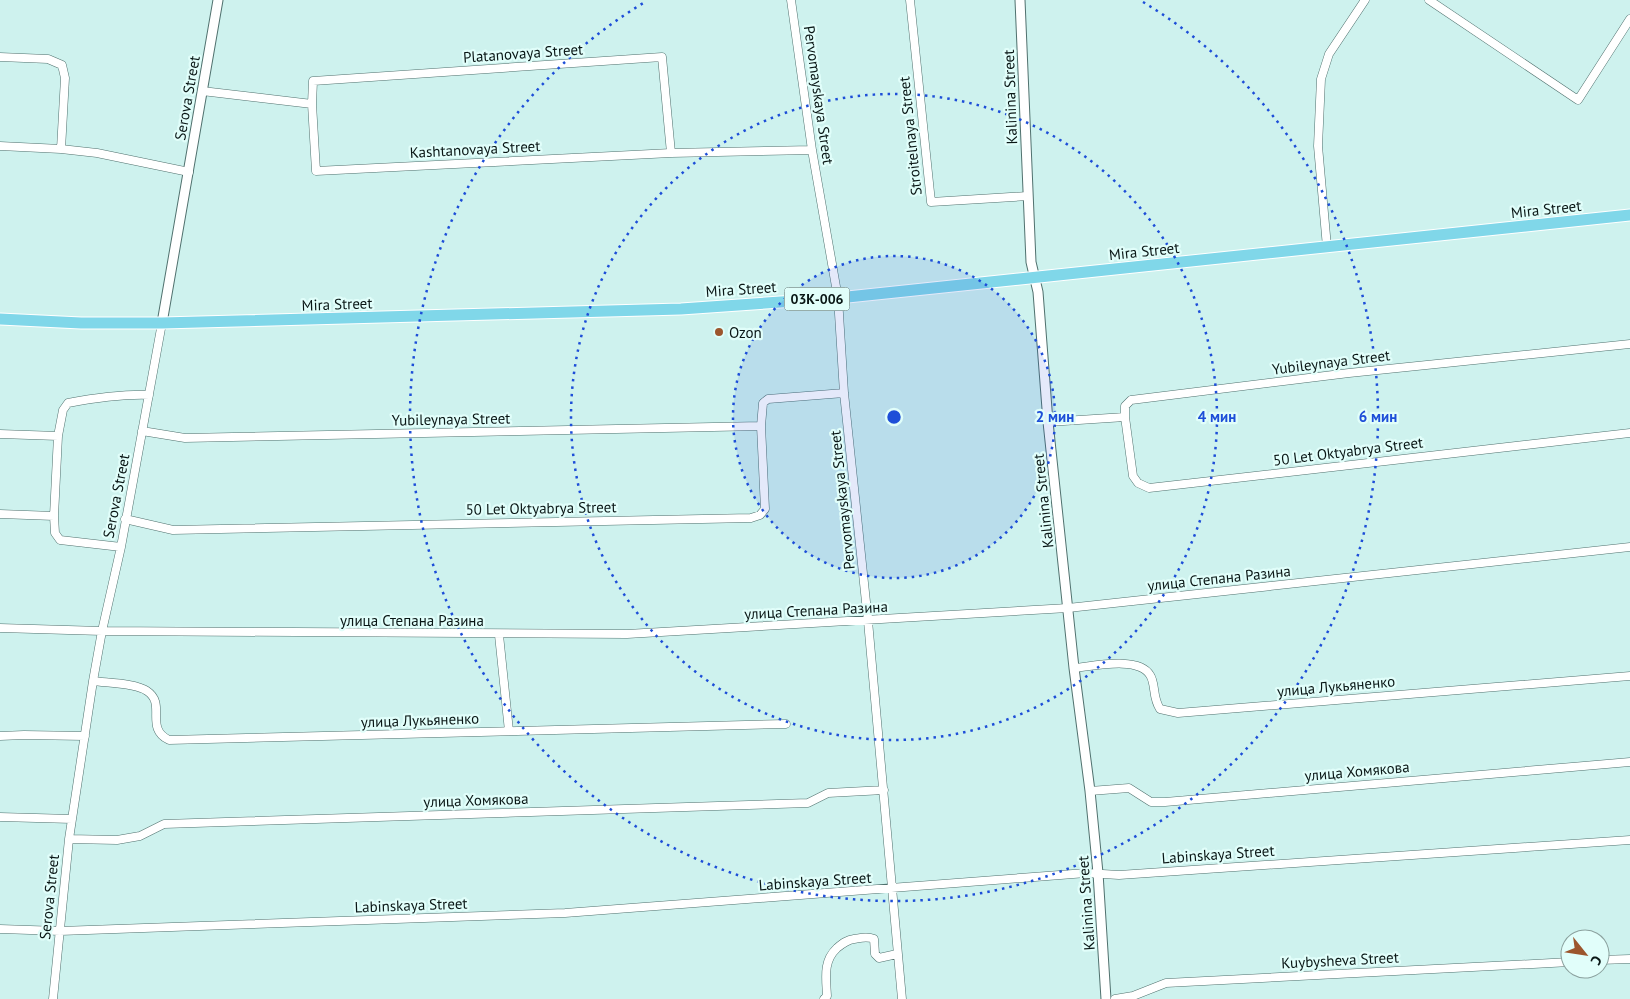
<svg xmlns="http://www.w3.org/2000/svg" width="1630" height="999" font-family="'PT Sans',sans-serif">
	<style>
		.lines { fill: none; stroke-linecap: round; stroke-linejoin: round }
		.minor-casing { stroke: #50716e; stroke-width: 9 }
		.tertiary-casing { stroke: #50716e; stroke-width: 11 }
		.primary-casing { stroke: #fff; stroke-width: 13 }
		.minor { stroke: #fff; stroke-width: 8 }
		.tertiary { stroke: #fff; stroke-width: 9 }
		.primary { stroke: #80d7e9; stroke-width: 11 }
		.ring { fill: none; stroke: #1d4ed8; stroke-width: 2.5; stroke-dasharray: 2.5 5 }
		.poi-dot { fill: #9c562d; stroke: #e1fefa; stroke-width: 2 }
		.labels { text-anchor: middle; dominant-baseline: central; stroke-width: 4.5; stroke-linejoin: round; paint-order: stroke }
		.shield { fill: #e1fefa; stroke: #4a5c5a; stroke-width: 1 }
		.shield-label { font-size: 14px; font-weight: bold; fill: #091615 }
		.street-label { font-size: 15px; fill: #091615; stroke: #e1fefa }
		.poi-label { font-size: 15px; fill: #091615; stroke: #e1fefa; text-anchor: start }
		.centre { fill: #1d4ed8; stroke: #e1fefa; stroke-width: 2.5 }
		.ring-label { font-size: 15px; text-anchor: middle; font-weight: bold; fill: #1d4ed8; stroke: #e1fefa; stroke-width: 4.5; stroke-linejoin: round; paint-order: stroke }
	</style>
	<rect width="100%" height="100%" fill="#cef2ee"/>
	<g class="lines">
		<defs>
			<path id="minor" d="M791,0l21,150 26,148 6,95 24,228 34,378
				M910,0l21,202 97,-6
				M1429,0l149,100 52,-81
				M0,57l48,2 14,6 3,13 -4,71
				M202,91l110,13 4,67 355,-18 141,-3
				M312,104l1,-23 349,-24 9,96
				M0,146l61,3 36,4 92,19
				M1327,247l-9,-101 3,-67 8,-25 36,-54
				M1125,417l8,59 5,7 11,5 481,-55
				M1048,422l77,-5v-11l6,-6 218,-27 281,-29
				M142,431l43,7 576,-12
				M0,434l58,2
				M0,514l54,2
				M125,519l48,11 578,-12 9,-3 5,-6 -4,-83 2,-23 5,-4 76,-6
				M121,547l-61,-7 -5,-7 -1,-17 4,-80 5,-26 5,-7c27,-5 54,-9 81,-8
				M0,628l102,3 525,3 441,-26 562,-61
				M499,635l10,96
				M1074,668c20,-2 65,-12 76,7 6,9 2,22 10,34l18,4 452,-37
				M93,681c15,2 43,2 54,10 20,13 -3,37 22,49l617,-16
				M0,736l24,-1 61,1
				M1090,791l39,-3 22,14h14l465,-40
				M0,817l72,2
				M69,839l48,1 23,-4 24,-12 644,-21 20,-10 56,-3
				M0,929l60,2 505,-18 521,-40 33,2 511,-35
				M1600,960l30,-1
				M53,999l16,-160 24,-158 9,-50 19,-84 41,-224
				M824,999l3,-3c-1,-19 -4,-35 10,-48 6,-5 10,-8 17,-9 7,-1 13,-3 20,0l1,15 4,4 18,-4
				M1115,999l18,-3 33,-13 404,-21"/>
			<path id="tertiary" d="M1020,0l11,262 7,30 10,130 26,246 16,123 8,82 8,126
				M162,323l56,-323"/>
			<path id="primary" d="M0,319l81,4h81l519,-14 157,-11 792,-83"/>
		</defs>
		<use href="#minor" class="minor-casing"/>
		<use href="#tertiary" class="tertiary-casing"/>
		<use href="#primary" class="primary-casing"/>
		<use href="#minor" class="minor"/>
		<use href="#tertiary" class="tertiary"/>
		<use href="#primary" class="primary"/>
	</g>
	<circle cx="894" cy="417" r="161" fill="#1d4ed8" fill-opacity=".12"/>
	<g class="ring">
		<circle cx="894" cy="417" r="161"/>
		<circle cx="894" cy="417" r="323"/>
		<path d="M1143 2A484 484 0 1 1 645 2"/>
	</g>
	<circle class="poi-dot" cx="719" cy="332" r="5"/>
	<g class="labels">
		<rect class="shield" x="784.5" y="287.5" width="65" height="23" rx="4"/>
		<g class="shield-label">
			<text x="817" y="299">03К-006</text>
		</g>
		<g class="street-label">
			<text transform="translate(523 53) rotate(-4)">Platanovaya Street</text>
			<text transform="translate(819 95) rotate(82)">Pervomayskaya Street</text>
			<text transform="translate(1010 97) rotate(-92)">Kalinina Street</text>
			<text transform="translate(187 98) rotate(-80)">Serova Street</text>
			<text transform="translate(910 136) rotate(-96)">Stroitelnaya Street</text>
			<text transform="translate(475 149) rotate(-3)">Kashtanovaya Street</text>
			<text transform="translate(1546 209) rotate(-6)">Mira Street</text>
			<text transform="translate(1144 251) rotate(-6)">Mira Street</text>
			<text transform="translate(741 289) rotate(-4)">Mira Street</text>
			<text transform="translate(337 304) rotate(-2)">Mira Street</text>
			<text transform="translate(1331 362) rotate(-7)">Yubileynaya Street</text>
			<text transform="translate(451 419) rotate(-1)">Yubileynaya Street</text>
			<text transform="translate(1348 451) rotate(-7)">50 Let Oktyabrya Street</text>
			<text transform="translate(116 496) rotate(-79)">Serova Street</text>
			<text transform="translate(842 500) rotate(-96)">Pervomayskaya Street</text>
			<text transform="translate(1043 501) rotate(-96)">Kalinina Street</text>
			<text transform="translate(541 508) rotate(-1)">50 Let Oktyabrya Street</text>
			<text transform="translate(1219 578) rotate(-6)">улица Степана Разина</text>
			<text transform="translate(816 610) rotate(-3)">улица Степана Разина</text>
			<text x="412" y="620">улица Степана Разина</text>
			<text transform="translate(1336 686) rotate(-5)">улица Лукьяненко</text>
			<text transform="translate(420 720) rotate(-2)">улица Лукьяненко</text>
			<text transform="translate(1357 771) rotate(-5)">улица Хомякова</text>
			<text transform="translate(476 800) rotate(-2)">улица Хомякова</text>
			<text transform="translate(1218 854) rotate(-4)">Labinskaya Street</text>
			<text transform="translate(815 881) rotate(-4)">Labinskaya Street</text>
			<text transform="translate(49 897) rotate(-84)">Serova Street</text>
			<text transform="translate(1086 903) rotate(-94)">Kalinina Street</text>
			<text transform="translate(411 905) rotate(-2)">Labinskaya Street</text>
			<text transform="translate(1340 960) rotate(-3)">Kuybysheva Street</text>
		</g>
		<g class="poi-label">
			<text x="729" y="332">Ozon</text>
		</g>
	</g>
	<circle cx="894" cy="417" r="8" class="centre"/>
	<g class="ring-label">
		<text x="1055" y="422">2 мин</text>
		<text x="1217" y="422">4 мин</text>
		<text x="1378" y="422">6 мин</text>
	</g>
	<g transform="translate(1585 954) rotate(120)"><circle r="24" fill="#e1fefa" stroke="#8ba19e"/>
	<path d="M0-4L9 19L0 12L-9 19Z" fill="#9c562d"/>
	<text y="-8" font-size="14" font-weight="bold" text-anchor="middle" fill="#091615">С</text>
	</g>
</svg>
